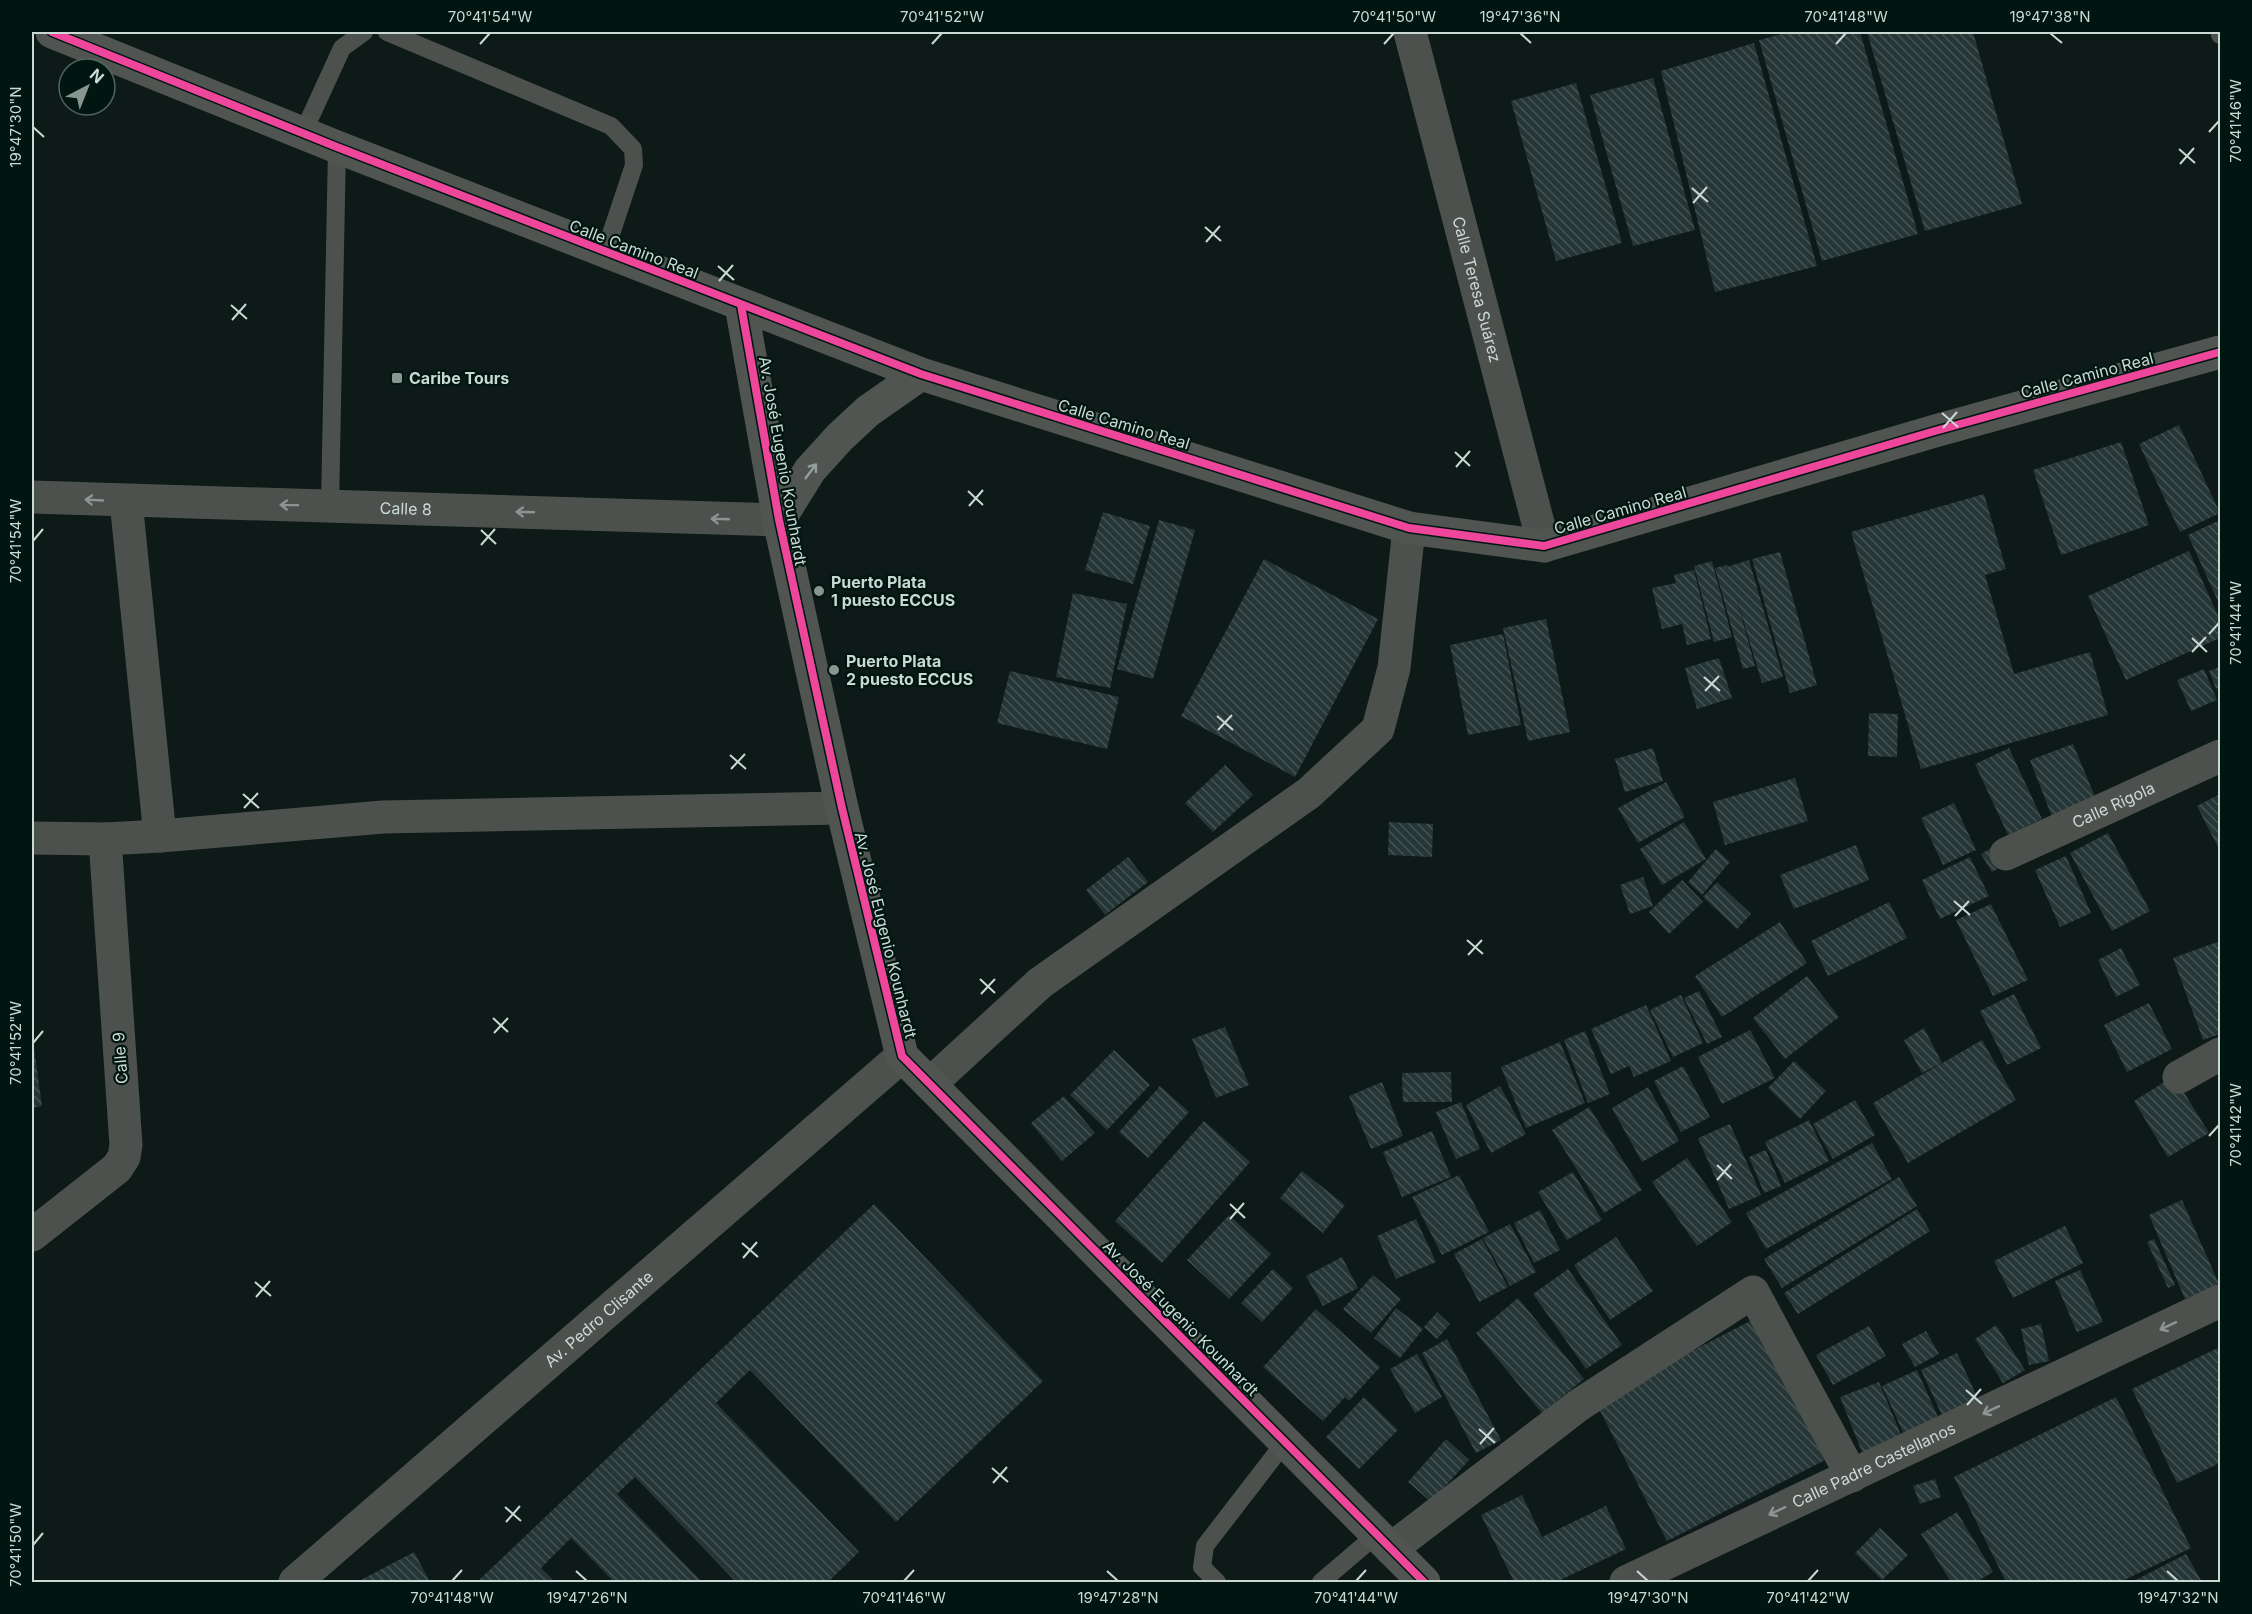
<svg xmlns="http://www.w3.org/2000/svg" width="2252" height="1614" font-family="Inter,sans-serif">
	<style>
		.building { fill: url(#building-back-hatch) }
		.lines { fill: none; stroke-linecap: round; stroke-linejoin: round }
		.lane { stroke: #4d514e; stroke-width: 18 }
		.street { stroke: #4d514e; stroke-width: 33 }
		.secondary { stroke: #505552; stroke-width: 33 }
		.cycleway-casing { stroke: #011611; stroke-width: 11 }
		.cycleway { stroke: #ed469a; stroke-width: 8 }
		.oneway { stroke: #949e9a }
		.oneway2 { stroke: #8c9592 }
		.ticks { fill: none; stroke: #cbd9d5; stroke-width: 2 }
		.poi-dot { fill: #889692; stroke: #011611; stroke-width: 2 }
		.labels { text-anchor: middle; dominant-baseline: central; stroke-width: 4.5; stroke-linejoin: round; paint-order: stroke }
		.street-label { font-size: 16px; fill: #cbd9d5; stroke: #011611 }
		.poi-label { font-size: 16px; font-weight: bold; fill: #cbd9d5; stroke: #011611; text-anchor: start }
		.neatline { fill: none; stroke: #cbd9d5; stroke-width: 2 }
		.ticks-label { font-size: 15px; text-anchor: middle; fill: #cbd9d5 }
	</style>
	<defs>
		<pattern id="building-back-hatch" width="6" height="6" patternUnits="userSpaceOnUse" patternTransform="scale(1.5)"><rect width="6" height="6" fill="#263636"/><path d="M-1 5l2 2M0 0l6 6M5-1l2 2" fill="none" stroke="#445252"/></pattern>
	</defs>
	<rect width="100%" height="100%" fill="#0d1a17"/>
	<path class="building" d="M1790,32h70l58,202 -96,27 -63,-221z
		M1867,32h106l49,172 -97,27z
		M1754,43l63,223 -102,26 -54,-221z
		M1653,78l42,152 -62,16 -43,-151z
		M1576,83l46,160 -66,18 -45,-160z
		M2179,425l41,88 -40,19 -41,-88z
		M2121,442l28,83 -88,30 -28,-85z
		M1984,494l22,75 -21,6 29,99 76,-22 18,63 -187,54 -70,-237z
		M1103,512l47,14 -17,58 -48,-14z
		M1159,520l36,10 -42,149 -36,-10z
		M2220,520v86l-32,-71z
		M2189,551l31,69v18l-94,42 -38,-84z
		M1780,552l37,133 -27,8 -38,-134z
		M1264,559l114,60 -83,158 -114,-61z
		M1749,560l34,117 -21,6 -27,-90 20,73 -12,3 -28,-101 12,-3v2z
		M1712,561l20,76 -18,5 -20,-76z
		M1694,570l17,69 -24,6 -5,-21 -20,5 -10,-41 24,-5 -2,-8z
		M1073,593l54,11 -17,84 -54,-11z
		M1546,619l24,113 -42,9 -25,-113z
		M1503,634l18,91 -53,10 -18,-90z
		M1719,658l13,40 -35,11 -12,-41z
		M2220,667v20l-4,2 -7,-18z
		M2204,669l13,31 -26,11 -14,-31z
		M1010,671l109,26 -12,52 -110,-26z
		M1869,713l29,1 -1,43 -29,-1z
		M2073,744l23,55 -44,18 -22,-57z
		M1653,748l10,33 -38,11 -10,-33z
		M2009,748l33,71 -34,16 -33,-71z
		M1225,765l28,30 -40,37 -28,-29z
		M1795,778l13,43 -83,24 -12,-43z
		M1666,782l19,35 -47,26 -20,-35z
		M2220,794v57l-23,-45z
		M1954,803l22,47 -33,15 -22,-47z
		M1389,822l44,2 -1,33 -44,-2z
		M1684,822l22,37 -44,26 -22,-36z
		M2108,833l42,78 -38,20 -42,-78z
		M1998,844l11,18 -17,10 -11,-18z
		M1856,845l13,35 -75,29 -14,-34z
		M1716,849l14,13 -28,33 -14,-13z
		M2066,856l25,57 -31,14 -25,-57z
		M1128,857l20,25 -43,33 -19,-25z
		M1970,857l19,39 -49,23 -18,-39z
		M1643,877l10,29 -23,8 -10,-29z
		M1682,880l21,22 -34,32 -20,-22z
		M1717,882l34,32 -14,15 -34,-32z
		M1889,902l18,36 -79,38 -17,-35z
		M1991,904l37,76 -35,16 -37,-76z
		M1780,922l27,41 -85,54 -27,-41z
		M2220,941v93l-17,6 -30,-82z
		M2121,948l19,37 -24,12 -18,-37z
		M1807,976l32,41 -54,42 -32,-41z
		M1699,991l23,46 -15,7 -23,-46z
		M2014,994l27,54 -34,17 -27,-54z
		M1681,995l22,48 -30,14 -23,-47z
		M2149,1003l23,46 -45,23 -23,-47z
		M1646,1005l25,56 -37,16 -5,-11 -18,8 -20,-45z
		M1225,1027l24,58 -33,13 -24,-59z
		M1924,1028l18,35 -20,10 -18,-33z
		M1750,1030l25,48 -53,26 -24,-47z
		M1585,1031l25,63 -22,9 -24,-63z
		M32,1034l10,72 -10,2z
		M1982,1040l34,60 -108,63 -35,-60z
		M1560,1042l25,61 -59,25 -25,-61z
		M1114,1050l36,35 -43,45 -37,-35z
		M1794,1061l32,30 -26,28 -32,-31z
		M1683,1066l27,51 -29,15 -27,-51z
		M1451,1072l1,30h-49l-1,-29z
		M2174,1076l35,57 -41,24 -34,-56z
		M1382,1082l21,54 -32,13 -22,-53z
		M1160,1086l29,26 -41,46 -29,-26z
		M1500,1086l26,48 -35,19 -25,-48z
		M1648,1087l31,54 -37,21 -30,-54z
		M1064,1096l31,37 -33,28 -31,-38z
		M1855,1100l20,35 -42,24 -20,-35z
		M1461,1102l19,47 -24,10 -20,-47z
		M1589,1107l53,83 -38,23 -52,-83z
		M1809,1120l20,41 -44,22 -20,-41z
		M1204,1121l46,41 -88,101 -47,-42z
		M1730,1124l31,71 -32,14 -31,-71z
		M1432,1131l19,46 -49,20 -19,-45z
		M1872,1143l20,36 -126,70 -20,-36z
		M1766,1150l15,36 -17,7 -15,-36z
		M1687,1158l45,64 -35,24 -45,-64z
		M1302,1171l43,34 -22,28 -43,-35z
		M1573,1172l29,48 -35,20 -29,-48z
		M1459,1175l30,57 -47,23 -30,-58z
		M1899,1177l18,29 -135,82 -18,-29z
		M2182,1200l37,84 -34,15 -36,-84z
		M874,1204l169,177 -147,141 -146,-152 -34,33 143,149 -31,30h-92l-101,-105 -18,17 85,88h-88l-43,-44 -30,30 14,14h-78z
		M1917,1209l13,22 -132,83 -14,-21z
		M1540,1210l20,40 -26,13 -20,-40z
		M1229,1215l42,39 -42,45 -42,-39z
		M1416,1219l20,43 -40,17 -19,-43z
		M1510,1224l26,48 -26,14 -27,-48z
		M2065,1226l18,37 -70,35 -19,-37z
		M1616,1237l37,54 -43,29 -36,-55z
		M1482,1239l26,48 -29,15 -25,-48z
		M2154,1239l21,46 -7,3 -21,-46z
		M1342,1257l16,31 -35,18 -17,-30z
		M1273,1269l20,19 -31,34 -21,-19z
		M1568,1269l54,76 -36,24 -53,-75z
		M2080,1270l23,52 -26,10 -22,-51z
		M1373,1275l28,24 -30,34 -28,-24z
		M1518,1298l66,81 -42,34 -66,-80z
		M1396,1308l27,21 -23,29 -26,-20z
		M1316,1309l64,58 -31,34 -4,-4 -22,24 -60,-54z
		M1437,1312l13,12 -13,15 -13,-12z
		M1756,1318l73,140 -162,83 -72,-140z
		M2041,1324l8,37 -20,4 -8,-36z
		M1996,1325l29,45 -22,13 -28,-44z
		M1869,1326l17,30 -53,29 -17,-30z
		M1926,1331l13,23 -24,13 -13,-23z
		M1447,1339l54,101 -25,13 -54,-100z
		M2220,1347v116l-43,20 -45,-94z
		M1957,1353l26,57 -36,16 -26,-56z
		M1417,1354l25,43 -27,16 -25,-44z
		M1917,1370l25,56 -35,15 -25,-55z
		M1879,1382l25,60 -40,15 -24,-60z
		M1364,1397l34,33 -39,39 -33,-32z
		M2116,1397l75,151 -71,34h-114l-52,-105z
		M1446,1439l23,21 -38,42 -23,-20z
		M1935,1479l6,18 -21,7 -7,-18z
		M1522,1495l20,42 64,-31 20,43 -70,33h-42l-33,-67z
		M1957,1512l36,60 -17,10h-25l-30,-48z
		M1880,1528l28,27 -26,25 -27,-27z
		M414,1552l16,30h-73z
		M2186,1554l16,28h-70z"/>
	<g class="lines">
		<path class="lane" d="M387,32l224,94 22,23 1,16 -29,87
			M2220,32v3
			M303,133l39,-85 22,-16
			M330,506l7,-359
			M1217,1582l-15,-15 3,-21 80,-104
			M1321,1582l55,-47"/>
		<g class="street">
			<path id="s1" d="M1410,32l134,514"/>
			<path id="s2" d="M32,497l747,23"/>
			<path d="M126,501l34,335"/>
			<path d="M32,838l73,1 55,-3 223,-19 459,-9"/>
			<path id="s3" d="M2006,854l214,-98"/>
			<path d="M2179,1077l41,-23"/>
			<path d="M930,1084l110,-101 269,-190 69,-64 16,-61 15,-140"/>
			<path d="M32,1235l85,-67 7,-11 2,-12 -21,-306"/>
			<path d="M1391,1549l188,-144 174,-113 99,184"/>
			<path id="s4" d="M295,1582l607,-526"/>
			<path id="s5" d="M1626,1582l594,-281"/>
		</g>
		<path class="secondary" d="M52,32l285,115 584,227 488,154 135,18 391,-115 285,-79
			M741,305l38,215 63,288 60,248 522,526
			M779,520l31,-50 30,-33 28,-26 53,-37"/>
		<defs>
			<path id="cycleway" d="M52,32l285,115 584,227 488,154 135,18 391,-115 285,-79
				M741,305l38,215 63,288 60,248 522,526"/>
		</defs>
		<use href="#cycleway" class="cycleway-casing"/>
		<use href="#cycleway" class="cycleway"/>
	</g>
	<defs><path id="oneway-shaft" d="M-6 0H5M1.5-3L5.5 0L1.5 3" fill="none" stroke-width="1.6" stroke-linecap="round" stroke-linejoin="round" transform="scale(1.5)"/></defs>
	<use class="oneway" href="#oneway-shaft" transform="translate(811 471) rotate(-53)"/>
	<g class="oneway2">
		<use href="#oneway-shaft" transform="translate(94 500) rotate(-177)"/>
		<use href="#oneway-shaft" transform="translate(289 505) rotate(-179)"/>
		<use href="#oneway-shaft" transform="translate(525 512) rotate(-178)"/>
		<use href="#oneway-shaft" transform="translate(720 519) rotate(-178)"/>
		<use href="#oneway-shaft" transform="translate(2168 1326) rotate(155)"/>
		<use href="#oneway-shaft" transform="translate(1991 1410) rotate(155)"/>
		<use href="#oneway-shaft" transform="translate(1777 1511) rotate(155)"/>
	</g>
	<path class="ticks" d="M1520,33l11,10M2050,33l12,10M480,44l10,-11M932,44l10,-11M1384,44l10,-11M1836,44l10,-11M33,127l11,10M2209,132l10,-11M2179,149l16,14M2180,164l14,-16M1692,188l16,14M1693,203l14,-16M1205,227l16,14M1206,242l14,-16M718,266l16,14M719,281l14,-16M231,305l16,14M232,320l14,-16M1942,413l16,14M1943,428l14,-16M1455,452l15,14M1456,467l14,-16M968,491l15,14M969,506l14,-16M481,530l15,14M33,541l10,-12M481,545l14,-16M2209,634l10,-11M2192,638l15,14M2192,652l14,-15M1704,677l16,14M1705,691l14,-15M1217,716l16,14M1218,730l14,-15M730,755l16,14M731,769l14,-15M243,794l16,14M244,808l14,-15M1954,901l16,14M1955,916l14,-15M1467,940l16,14M1468,955l14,-15M980,979l15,14M981,994l14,-15M493,1018l15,14M494,1033l14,-15M33,1043l10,-12M2209,1136l10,-11M1717,1165l15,14M1717,1180l14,-16M1230,1204l15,14M1230,1219l14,-16M742,1243l16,14M743,1258l14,-16M255,1282l16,14M256,1297l14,-16M1966,1390l16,14M1967,1405l14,-16M1479,1429l16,14M1480,1444l14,-16M992,1468l16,14M993,1483l14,-16M505,1507l16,14M506,1522l14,-16M33,1545l10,-12M576,1571l11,10M1107,1571l11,10M1637,1571l11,10M2167,1571l11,10M452,1581l10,-11M904,1581l10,-11M1356,1581l10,-11M1808,1581l10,-11"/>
	<g class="poi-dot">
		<rect x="391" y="372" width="12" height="12" rx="3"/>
		<circle cx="819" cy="591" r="6"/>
		<circle cx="834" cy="670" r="6"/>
	</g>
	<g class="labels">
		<g class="street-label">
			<text transform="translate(634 249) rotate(21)">Calle Camino Real</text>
			<text stroke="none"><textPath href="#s1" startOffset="266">Calle Teresa Suárez</textPath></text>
			<text transform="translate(2087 375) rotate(-15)">Calle Camino Real</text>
			<text transform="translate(1124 424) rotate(17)">Calle Camino Real</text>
			<text transform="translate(783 461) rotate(80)">Av. José Eugenio Kounhardt</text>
			<text stroke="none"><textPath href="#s2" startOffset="374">Calle 8</textPath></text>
			<text transform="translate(1620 510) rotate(-16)">Calle Camino Real</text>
			<text stroke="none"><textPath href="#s3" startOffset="118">Calle Rigola</textPath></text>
			<text transform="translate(886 935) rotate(76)">Av. José Eugenio Kounhardt</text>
			<text transform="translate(120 1058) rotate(-94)">Calle 9</text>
			<text transform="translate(1181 1318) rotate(45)">Av. José Eugenio Kounhardt</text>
			<text stroke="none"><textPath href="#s4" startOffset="402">Av. Pedro Clisante</textPath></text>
			<text stroke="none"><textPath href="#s5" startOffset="274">Calle Padre Castellanos</textPath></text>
		</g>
		<g class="poi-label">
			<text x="409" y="378">Caribe Tours</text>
			<text x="831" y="582">Puerto Plata<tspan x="831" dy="18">1 puesto ECCUS</tspan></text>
			<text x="846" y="661">Puerto Plata<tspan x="846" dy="18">2 puesto ECCUS</tspan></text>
		</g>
	</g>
	<rect width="2252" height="1614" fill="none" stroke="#011611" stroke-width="66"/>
	<g transform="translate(87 87) rotate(42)"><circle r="28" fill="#011611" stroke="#52645f" stroke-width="1.5"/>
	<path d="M0-4.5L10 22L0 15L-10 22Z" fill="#889692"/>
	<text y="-9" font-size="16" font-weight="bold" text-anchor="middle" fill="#cbd9d5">N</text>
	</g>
	<rect x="33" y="33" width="2186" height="1548" class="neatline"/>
	<g class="ticks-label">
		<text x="490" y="22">70°41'54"W</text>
		<text x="942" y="22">70°41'52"W</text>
		<text x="1394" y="22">70°41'50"W</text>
		<text x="1520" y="22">19°47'36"N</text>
		<text x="1846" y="22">70°41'48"W</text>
		<text x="2050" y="22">19°47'38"N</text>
		<text transform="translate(2236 121) rotate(-90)" y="5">70°41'46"W</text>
		<text transform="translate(16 127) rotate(-90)" y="5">19°47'30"N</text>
		<text transform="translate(16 541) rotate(-90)" y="5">70°41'54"W</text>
		<text transform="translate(2236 623) rotate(-90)" y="5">70°41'44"W</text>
		<text transform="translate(16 1043) rotate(-90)" y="5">70°41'52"W</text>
		<text transform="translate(2236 1125) rotate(-90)" y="5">70°41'42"W</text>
		<text transform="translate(16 1545) rotate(-90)" y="5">70°41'50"W</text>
		<text x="452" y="1603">70°41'48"W</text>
		<text x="587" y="1603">19°47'26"N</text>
		<text x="904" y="1603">70°41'46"W</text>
		<text x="1118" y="1603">19°47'28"N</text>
		<text x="1356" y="1603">70°41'44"W</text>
		<text x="1648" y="1603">19°47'30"N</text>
		<text x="1808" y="1603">70°41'42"W</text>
		<text x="2178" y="1603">19°47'32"N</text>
	</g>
</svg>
